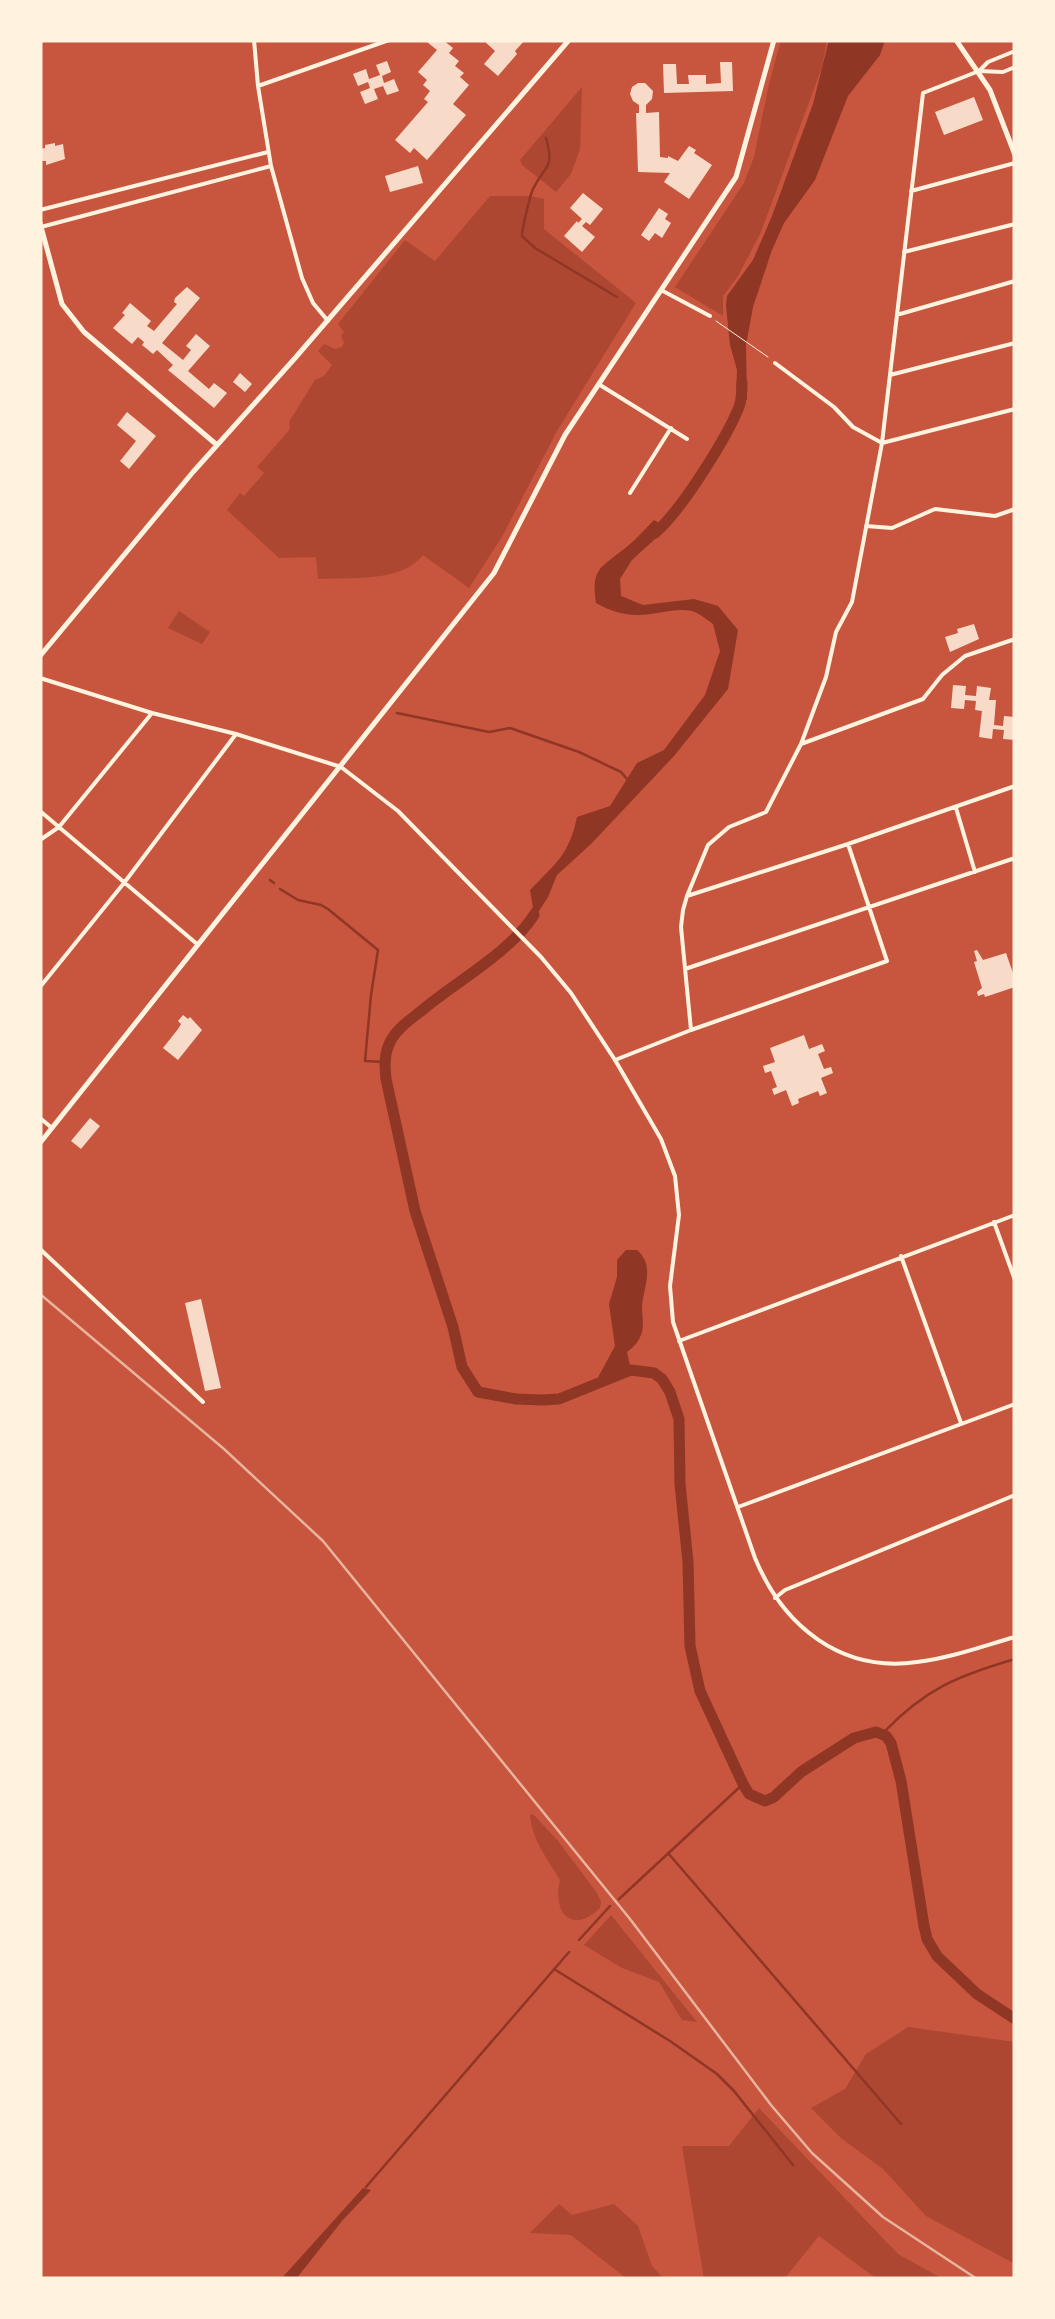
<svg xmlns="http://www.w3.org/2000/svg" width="1055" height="2319" font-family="'DejaVu Sans',sans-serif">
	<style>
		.green { fill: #ae4732 }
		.water { fill: #8f3625 }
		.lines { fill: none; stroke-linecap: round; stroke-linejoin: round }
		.stream { stroke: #8f3625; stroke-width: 2.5 }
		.river { stroke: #8f3625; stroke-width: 11 }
		.building { fill: #f7dbc8 }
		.path { stroke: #fff3e0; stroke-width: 1 }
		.minor { stroke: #fff3e0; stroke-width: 4 }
		.tertiary { stroke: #fff3e0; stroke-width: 4 }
		.secondary { stroke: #fff3e0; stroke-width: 5 }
		.rail { stroke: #e9b49f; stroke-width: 2.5 }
	</style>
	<rect width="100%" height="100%" fill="#c8553d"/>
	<path class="green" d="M781,40h46l-5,27 -61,165 -23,44 -15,20v20l-48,-29 69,-104 10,-26 15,-73z
		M582,87l-2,62 -9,25 -15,18 -34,-27 -2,-5z
		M490,196h40l14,3v30l92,74 -79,128 -54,104 -34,53 -46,-33c-21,28 -73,22 -105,24l-2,-22 -37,1 -52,-48 13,-17 4,3 20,-23 -7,-6 33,-38 -1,-7 26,-42 9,-4 8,-11 -14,-14 6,-7 11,5 7,-2 2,-4 -3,-8 3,-3 -6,-8 67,-84 30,21z
		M179,611l31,21 -8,12 -34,-16z
		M533,1814l25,27 39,52 4,9 -1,6c-28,27 -48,5 -40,-28 -12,-21 -28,-39 -30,-65z
		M611,1915l86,107 -15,-2 -23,-38 -37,-14 -38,-23z
		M908,2027l107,15v222l-89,-48 -43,-47 -42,-31 -30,-30 34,-19 21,-35z
		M759,2108l139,146 45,25h-66l-58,-43 -35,43h-80l-22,-133h47z
		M559,2204l13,11 42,-11 24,22 14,40 12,13h-37l-56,-44 -41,-2z"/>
	<path class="water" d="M829,40h56l-5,15 -32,41 -33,84 -31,43 -12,27 -19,57 -7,38 1,55 -11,-2 1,-28 -7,-25 -4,-39 1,-10 26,-36 19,-44 41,-112z
		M654,520l13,8 -35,32 -12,19 1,17 22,9 51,-6 24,7 20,24 -10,59 -54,67 -83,88 -34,31 -9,22 -18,28 -6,-4 9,-14 -3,-17c26,-27 39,-35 47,-73l33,-11 27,-43 27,-13 41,-55 15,-44 -7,-27c-7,-5 -14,-11 -21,-13 -14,-3 -27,1 -41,3 -21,3 -37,-1 -55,-11 -5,-34 4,-35 28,-54 11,-8 20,-19 30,-29z
		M626,1250h11c18,16 7,35 5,56 0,8 2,18 0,26 -2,8 -8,15 -15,20l4,18 -36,13 20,-37 -6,-42 8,-27v-17z
		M363,2188l8,2 -29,31 -46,58h-15z"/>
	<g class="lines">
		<path class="stream" d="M546,138c9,32 -1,26 -13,51 -3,6 -11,40 -11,47l13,12 82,49
			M397,713l92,19 21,-4 69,24 42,20 6,7
			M270,880l4,3
			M280,889l18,11 23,5 7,4 50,41 -7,45 -6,66 20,1
			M883,1733c42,-44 74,-57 132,-74
			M668,1853l233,271
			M619,1899l124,-115
			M579,1940l31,-34
			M554,1969l116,72 47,33 17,17 59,74
			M366,2187l203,-235"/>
		<path class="river" d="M655,533c26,-22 71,-94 84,-126 3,-8 3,-16 3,-24
			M534,915c-23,36 -75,65 -108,92 -14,12 -32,22 -38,40 -4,10 -3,21 -2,32l29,132 38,116 9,40 16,25 38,7 26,1 17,-1 72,-29 23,3 8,6 8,13 9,27 1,65 8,78 2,84 10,45 43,93 6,10 16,7 9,-4 27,-25 53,-34 22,-6 10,4 5,7 10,38 23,145 3,13 10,17 40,38 38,25"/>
	</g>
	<path class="building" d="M429,40h14l10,8 -4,5 10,8 -4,5 9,7 -4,4 9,8 -16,19 13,11 -39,45 -13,-12 -4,5 -15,-13 33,-38 -4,-3 6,-8 -7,-6 4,-5 -9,-8 19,-22 -10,-8z
		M483,40h42l-10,11 2,3 -19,22 -14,-12 11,-13z
		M387,61l4,11 -9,4 2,7 10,-4 5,12 -12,4 -4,-9 -9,3 4,10 -13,5 -5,-12 10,-4 -2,-6 -10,4 -5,-12 13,-5 3,10 11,-4 -4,-10z
		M720,62h12l1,29 -69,2 -1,-29h13l1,20h12l-1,-9h18v9l15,-1z
		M638,83h7l8,8 -1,8 -6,6v8l13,-1 1,45 8,1v-2l10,5 11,-15 7,4 -2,3 18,12 -23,34 -25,-17 6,-9 -32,-1 -2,-59h3v-8l-6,-4 -3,-7 2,-7z
		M974,97l9,23 -39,15 -9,-23z
		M55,143v3l8,-2 2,15 -19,6v-4h-6v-12l5,-1v-3z
		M418,166l5,17 -33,9 -5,-16z
		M583,193l20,16 -13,16 -4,-3 -4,4 13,11 -13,15 -18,-16 13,-15 1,2 4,-4 -12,-11z
		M659,208l9,6 -3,5 6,4 -9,15 -7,-5 -6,8 -8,-6z
		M187,287l13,11 -38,45 21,17 8,-10 -5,-4 10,-12 14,12 -22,25 21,18 5,-6 13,10 -13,15 -46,-38 5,-5 -16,-15 -4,4 -11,-9 2,-3 -6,-5 -6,7 -19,-16 12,-13 -3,-2 8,-10 21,18 -4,5 7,5 23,-27 -3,-2 1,-4z
		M240,373l12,11 -7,8 -12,-10z
		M127,412l29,24 -27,33 -9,-8 16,-20 -19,-16z
		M974,624l5,15 -29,13 -5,-15 13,-4 -1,-4z
		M953,685l13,1 -1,9 11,1 1,-10 14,2 -2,12h7l-2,25 9,1 1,-10 11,1v23l-12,-1 1,-9 -11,-1 -1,10 -13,-2 3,-26 -7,-1 1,-9 -11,-1 -1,9 -13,-1z
		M977,950l6,10 23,-7 7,20 2,-1v15l-30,10 -1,-3 -6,2 -1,-4 5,-4 -8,-26 3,-1 -3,-10z
		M183,1015l5,4 2,-2 12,13 -24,30 -15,-12 15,-19 3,-5 -3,-3z
		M804,1035l5,14 13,-5 3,7 -7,3 6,15 7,-2 2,6 -12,5 6,15 -7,3 -2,-5 -20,8 1,4 -7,3 -6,-16 -12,5 -2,-6 5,-2 -6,-16 -6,2 -2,-7 12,-4 -5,-14z
		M90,1118l10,8 -19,23 -10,-8z
		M201,1299l20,89 -16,3 -20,-88z"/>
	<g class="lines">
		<path class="path" d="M716,321l52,36"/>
		<path class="minor" d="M254,40l4,46 13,80 31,112 11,25 15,18
			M979,71l24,1 12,-5
			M258,86l131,-46
			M911,191l104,-28
			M40,210l228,-58
			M41,227l230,-61
			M904,252l111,-28
			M661,290l49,26
			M900,314l115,-33
			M775,363l59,44 19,20 29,16 133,-34
			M890,375l125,-32
			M600,385l87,54
			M630,493l41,-65
			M866,526l26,2 43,-19 60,7 20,-7
			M40,678l112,35 84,21 102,32
			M801,744l122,-45 19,-24 23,-19 50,-17
			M956,808l19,64
			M40,811l157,133
			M40,840l19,-13 93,-114
			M687,896l161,-52 167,-58
			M685,969l330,-111
			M40,987l84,-104 112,-149
			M691,1030l-10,-103 2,-17 4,-14 21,-51 21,-18 37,-15 35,-68 25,-67 10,-45 16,-30 30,-159 41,-350 56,-22 9,-9 27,-11
			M615,1060l76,-30 196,-69 -39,-117
			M40,1118l12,10
			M994,1222l21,58
			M40,1249l163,153
			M901,1256l60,167
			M679,1341l336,-126
			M738,1507l277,-103
			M775,1598l10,-8 230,-95"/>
		<path class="tertiary" d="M341,767l57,44 143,146 30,36 44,67 46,79 14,37 4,39 -9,71 3,36 82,236c28,68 86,115 162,104 34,-4 66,-16 98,-25"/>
		<path class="secondary" d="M956,40l34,50 25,65
			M40,223l22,81 22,28 133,113
			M40,656l153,-184 103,-115 273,-317
			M40,1143l454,-570 71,-138 171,-258 38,-137"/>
		<path class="rail" d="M40,1294l184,155 99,92 307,378 141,186 41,48 71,64 94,62"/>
	</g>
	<rect width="1055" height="2319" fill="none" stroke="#fff3e0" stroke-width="85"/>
</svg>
